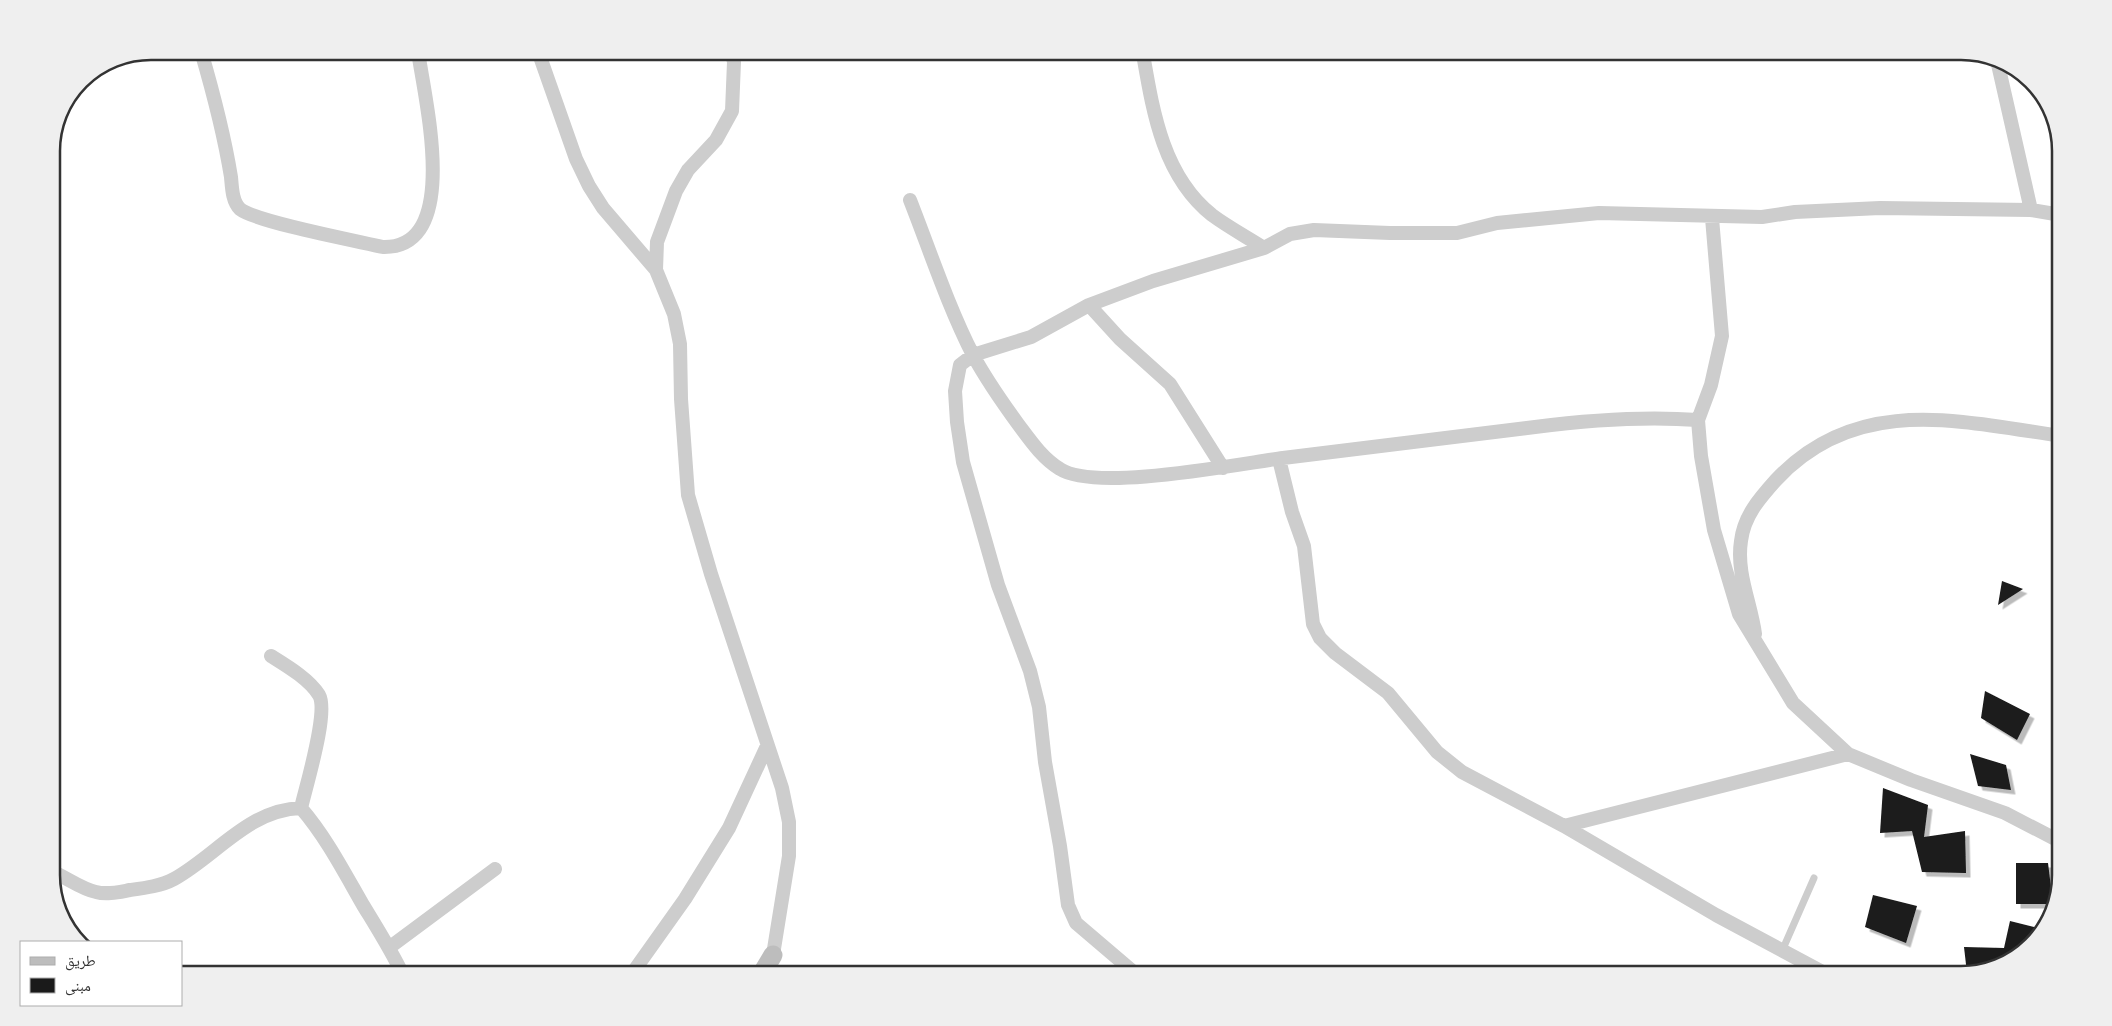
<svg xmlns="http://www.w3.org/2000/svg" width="2112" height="1026" font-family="'Roboto Condensed','Noto Naskh Arabic',sans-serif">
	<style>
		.building { fill: #1a1a1a; filter: url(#shadow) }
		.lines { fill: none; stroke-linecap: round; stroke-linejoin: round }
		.lane { stroke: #cdcdcd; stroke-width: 7 }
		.street { stroke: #cdcdcd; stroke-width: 14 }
		.secondary { stroke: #bdbdbd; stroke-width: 19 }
		.rim { fill: none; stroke: #333; stroke-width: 2.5 }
	</style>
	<defs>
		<filter id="shadow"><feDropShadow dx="4.5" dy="4.5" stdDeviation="0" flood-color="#0004"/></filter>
	</defs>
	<rect width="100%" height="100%" fill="#fff"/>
	<path class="building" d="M2002,581l21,8 -25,16z
		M1985,691l45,23 -13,26 -36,-22z
		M1970,754l36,11 5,25 -33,-4z
		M1883,788l45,17 -4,32 41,-6 1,42 -44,-1 -10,-41 -32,2z
		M2016,863h32l5,41h-37z
		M1873,895l44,11 -11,37 -41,-16z
		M2010,921l32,8 -26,29 -49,15 -3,-26 40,1z"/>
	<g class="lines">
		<path class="lane" d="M1782,951l32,-73"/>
		<path class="street" d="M201,51c12,41 23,83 30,126 1,10 1,24 9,32 16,13 117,32 143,38 80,2 41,-150 35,-196
			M538,51l38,108 13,27 14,22 53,62 18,44 6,30 1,55 7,96 23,79 71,214 7,34v34l-16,99
			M1143,54c10,58 20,122 69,161 16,12 35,22 52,33
			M1997,60l34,150
			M910,200c20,51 38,106 63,155 13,24 29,47 45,69 12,16 24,34 42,45 35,23 178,-5 223,-11 84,-10 168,-21 252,-31 54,-7 109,-11 163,-7
			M1712,218l10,118 -11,49 -13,35 3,36 13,74 25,84 54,89 55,51 63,26 94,33 56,29
			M656,270l1,-28 19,-51 12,-21 28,-30 16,-29 2,-49 -3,-11
			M1089,305l31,34 50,45 53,84
			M1279,459l13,53 12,34 9,78 7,14 15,15 53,40 49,59 25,20 102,54 152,89 112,60
			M1755,634c-4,-31 -19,-61 -14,-93 3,-25 18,-42 35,-61 80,-86 183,-59 285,-44
			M271,656c16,10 38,23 48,39 10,17 -13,91 -18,113 25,29 43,64 62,97 14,23 28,45 40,70
			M1564,826l284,-72
			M51,871c15,6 30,18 45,21 11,3 23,0 34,-2 15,-2 31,-4 44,-11 43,-24 74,-69 127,-71
			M390,947l105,-78
			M631,975l54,-76 44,-71 38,-82
			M1137,975l-61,-52 -8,-18 -8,-59 -15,-84 -6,-55 -9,-36 -32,-86 -35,-123 -6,-40 -2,-31 5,-26 13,-10 58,-18 58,-32 64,-24 111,-33 26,-14 24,-4 76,3h67l40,-10 102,-10 163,4 33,-5 85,-4 151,2 30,5"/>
		<path class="secondary" d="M761,975l12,-20"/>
	</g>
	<path d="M0 0H2112V1026H0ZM151 60H1961A91 91 0 0 1 2052 151V875A91 91 0 0 1 1961 966H151A91 91 0 0 1 60 875V151A91 91 0 0 1 151 60Z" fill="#efefef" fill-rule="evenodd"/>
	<path class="rim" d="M151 60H1961A91 91 0 0 1 2052 151V875A91 91 0 0 1 1961 966H151A91 91 0 0 1 60 875V151A91 91 0 0 1 151 60Z"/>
	<rect x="20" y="941" width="162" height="65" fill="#ffffff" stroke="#adadad"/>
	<rect x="30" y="957" width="25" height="8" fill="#bdbdbd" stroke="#adadad"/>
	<text x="65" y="966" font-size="15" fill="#333333">طريق</text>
	<rect x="30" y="978" width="25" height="15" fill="#1a1a1a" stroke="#adadad"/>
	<text x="65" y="991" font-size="15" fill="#333333">مبنى</text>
</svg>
